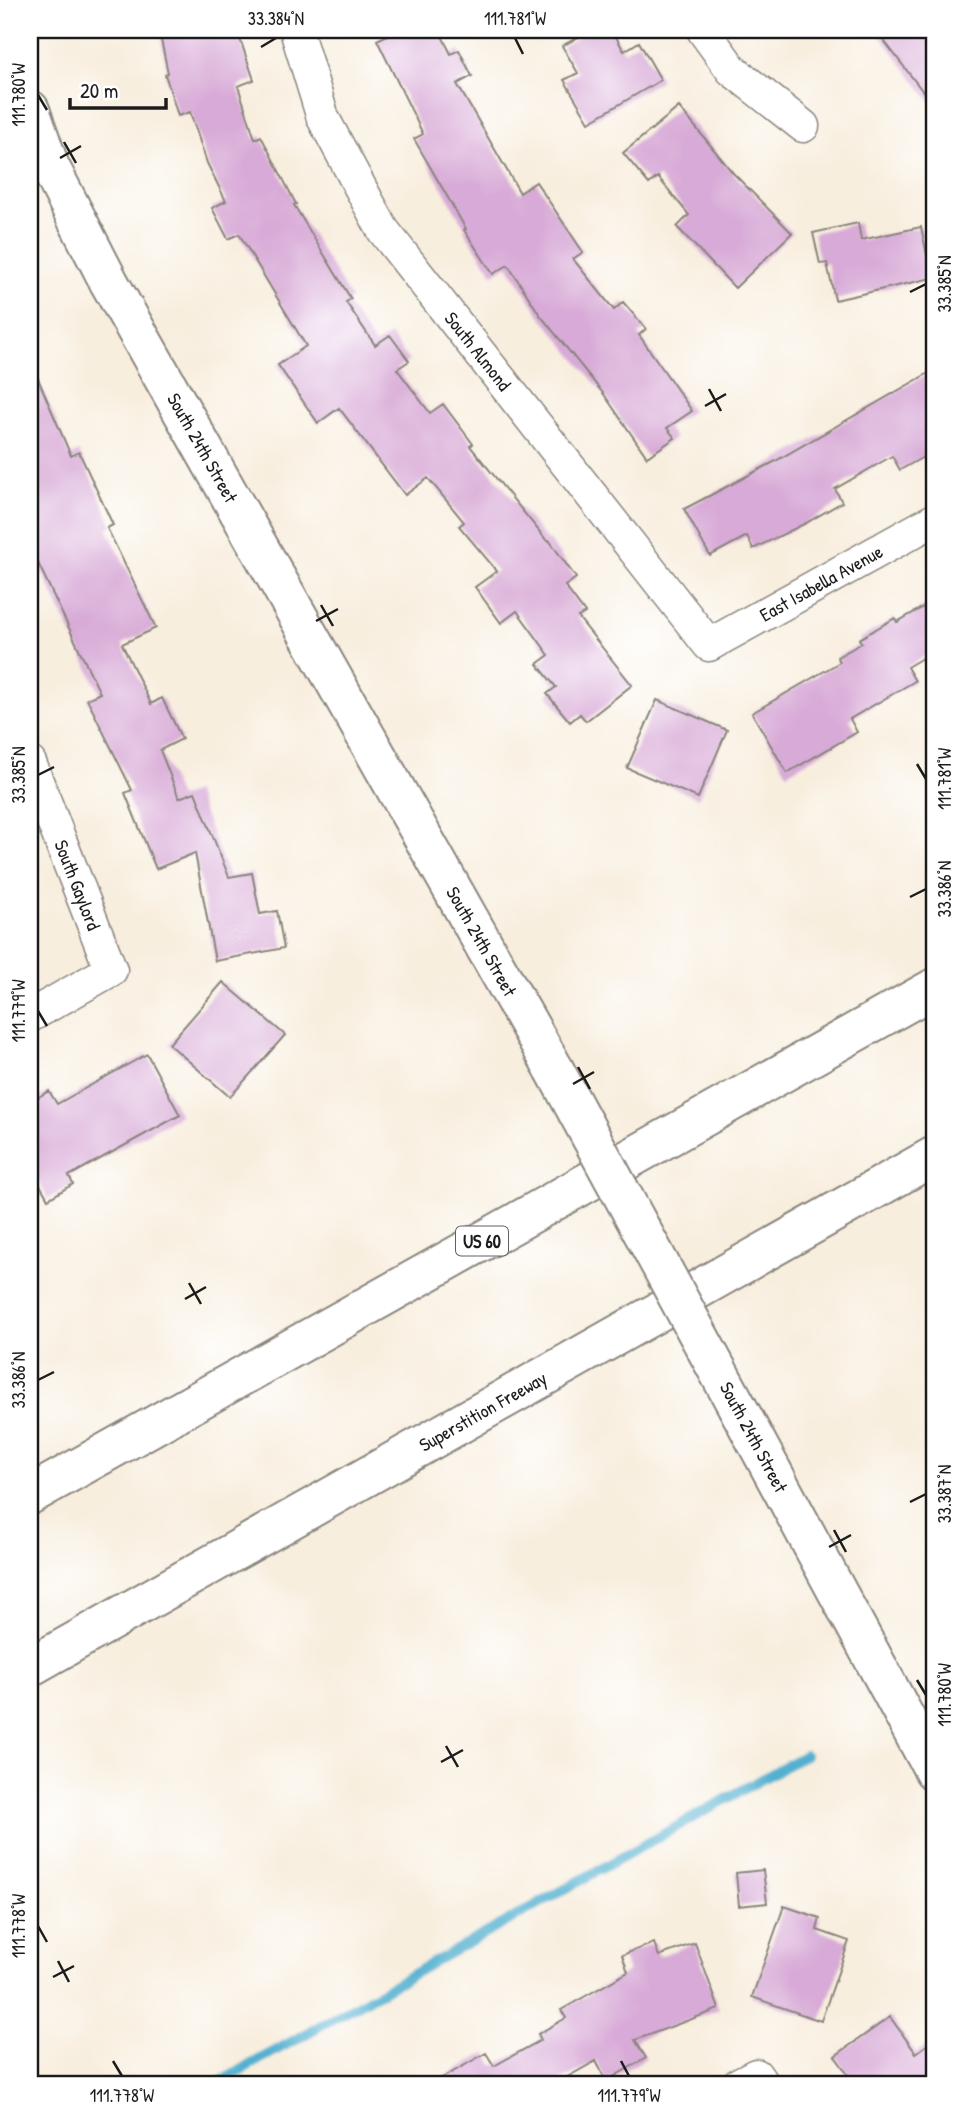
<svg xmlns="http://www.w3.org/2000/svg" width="964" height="2115" font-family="'Patrick Hand',sans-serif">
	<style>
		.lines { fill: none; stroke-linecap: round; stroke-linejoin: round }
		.stream { stroke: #52b0d0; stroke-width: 10 }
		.building { fill: #d8aad7 }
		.street-casing { stroke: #8a857d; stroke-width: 35 }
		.secondary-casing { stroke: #8a857d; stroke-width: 42 }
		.highway-casing { stroke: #8a857d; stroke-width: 42 }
		.street { stroke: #fff; stroke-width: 32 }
		.secondary { stroke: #fff; stroke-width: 38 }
		.highway { stroke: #fff; stroke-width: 38 }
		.secondary-bridge-casing { stroke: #8a857d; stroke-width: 42; stroke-linecap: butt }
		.secondary-bridge { stroke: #fff; stroke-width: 38 }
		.ticks { fill: none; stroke: #1c1c1c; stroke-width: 2.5 }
		.labels { text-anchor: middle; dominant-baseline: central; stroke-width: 6; stroke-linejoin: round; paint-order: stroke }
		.shield { fill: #fff; stroke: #606060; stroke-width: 2 }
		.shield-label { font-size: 18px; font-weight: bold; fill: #1c1c1c }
		.street-label { font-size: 19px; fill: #1c1c1c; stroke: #fff }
		.neatline { fill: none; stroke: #1c1c1c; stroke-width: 2.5 }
		.ticks-label { font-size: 18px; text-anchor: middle; fill: #1c1c1c }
	</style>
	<rect width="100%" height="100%" fill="#fff"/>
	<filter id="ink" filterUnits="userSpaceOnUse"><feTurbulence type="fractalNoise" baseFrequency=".0143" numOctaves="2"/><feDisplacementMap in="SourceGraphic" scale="14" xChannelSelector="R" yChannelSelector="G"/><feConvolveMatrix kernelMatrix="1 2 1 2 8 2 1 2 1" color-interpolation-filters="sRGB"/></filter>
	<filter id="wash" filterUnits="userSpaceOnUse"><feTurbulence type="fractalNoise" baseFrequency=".00686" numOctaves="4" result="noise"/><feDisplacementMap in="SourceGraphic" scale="28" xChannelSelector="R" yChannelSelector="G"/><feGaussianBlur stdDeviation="1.57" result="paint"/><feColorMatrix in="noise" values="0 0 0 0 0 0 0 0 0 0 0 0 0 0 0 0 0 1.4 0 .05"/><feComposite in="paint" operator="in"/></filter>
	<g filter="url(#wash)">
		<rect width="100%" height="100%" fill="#f8eede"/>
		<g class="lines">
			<path class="stream" d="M214,2085l591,-330"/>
		</g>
		<g id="blocks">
			<path class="building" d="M159,30h78l17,50 -16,6 17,53 6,-3 35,68 -2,1 57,94 -5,3 29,43 15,-10 19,26 -12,8 33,44 13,-9 30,40 -3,2 77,95 2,-1 27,38 -11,8 20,27 -7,4 54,68 -46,36 -6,-7 -10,8 -23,-28 9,-7 -19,-23 12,-9 -32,-44 -16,12 -26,-36 22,-16 -38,-45 5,-4 -36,-44 -23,17 -66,-87 -21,15 -40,-58 28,-19 -67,-112 -11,5 -16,-31 14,-7 -19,-38 -17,-51 -12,4 -13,-42 3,-1z
				M398,30h41l12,24 8,-4 13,26 -15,8 63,109 16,-11 47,70 -10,7 41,51 9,-8 23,27 -7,6 53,76 -25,17 8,10 -28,19 -44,-64 -63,-78 -32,-50 -15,9 -29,-44 2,-1 -52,-90 9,-5 -46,-94z
				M591,30h21l12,21 15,-9 22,38 -72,42 -25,-42 14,-7 -16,-27z
				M876,30h58v76z
				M679,107l54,66 59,60 -57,55 -58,-61 12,-12 -31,-38 -9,7 -26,-31z
				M858,223l3,17 60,-13 11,51 -97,22 -8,-37 -7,1 -7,-31z
				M30,360l41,96 8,-4 34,73 -6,3 49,100 -34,16 29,60 11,-6 20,41 -22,11 19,48 16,-6 34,85 23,-4 8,41 17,-3 7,37 -69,13 -20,-108 -39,16 -31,-76 7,-3 -45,-91 13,-6 -63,-132 -7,3z
				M934,370v81l-34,19 -8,-14 -57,33 7,13 -36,21 -53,26 -6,-13 -37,20 -26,-47 88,-46z
				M934,601v50l-27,16 8,14 -65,38 7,13 -70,41 -35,-60 88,-51 -3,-5 25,-14 -3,-4 36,-21 2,4z
				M657,700l70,30 -29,68 -71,-30z
				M223,982l62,53 -55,62 -61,-53z
				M147,1054l33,61 -111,61 4,8 -25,15 -18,-32v-65l19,-11 8,13z
				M763,1870l4,33 -28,3 -3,-33z
				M784,1906l36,12 -3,12 32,11 -28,80 -69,-24z
				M654,1943l5,13 36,-13 24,66 -84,31 11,18 -40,23 -10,-20 -43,24h-123l56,-32 8,13 47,-26 -3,-6 28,-16 -5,-8 67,-38 -6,-17z
				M890,2017l26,36 18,-13v36l-13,9h-66l-20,-29z"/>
		</g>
	</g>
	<g filter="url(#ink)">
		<use href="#blocks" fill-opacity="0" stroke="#8a857d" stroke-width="2"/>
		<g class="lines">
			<defs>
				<g id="street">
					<path id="s1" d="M296,30l27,88 60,112 326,415 225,-125"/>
					<path d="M703,30l29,40 71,56"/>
					<path id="s2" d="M30,763l81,207 -81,46"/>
					<path d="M737,2085l19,-10 7,10"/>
				</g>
				<g id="secondary">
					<path id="s3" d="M30,110l20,57 59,115 445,787"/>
					<path d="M738,1408l196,363"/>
				</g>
				<g id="highway">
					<path d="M30,1495l904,-507"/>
					<path id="s4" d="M30,1667l904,-511"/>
				</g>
			</defs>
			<use href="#street" class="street-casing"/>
			<use href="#secondary" class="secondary-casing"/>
			<use href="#highway" class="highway-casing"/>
			<use href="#street" class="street"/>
			<use href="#secondary" class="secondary"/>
			<use href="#highway" class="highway"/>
			<defs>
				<path id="secondary-bridge" d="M554,1069l184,339"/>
			</defs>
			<use href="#secondary-bridge" class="secondary-bridge-casing"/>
			<use href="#secondary-bridge" class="secondary-bridge"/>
		</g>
	</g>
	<path class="ticks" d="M515,38l8,16M261,47l15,-9M38,95l9,15M64,142l12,21M60,158l21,-12M910,292l16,-8M709,389l12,22M705,406l21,-12M321,605l12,21M316,621l22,-12M917,764l9,15M38,775l16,-8M910,897l16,-8M38,1011l9,15M578,1067l12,22M573,1084l21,-12M189,1283l12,21M185,1299l21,-12M38,1380l16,-8M910,1502l16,-8M834,1530l12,22M829,1547l22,-12M917,1680l9,15M446,1746l12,21M441,1762l22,-12M38,1926l9,16M58,1961l11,21M53,1977l21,-11M113,2061l9,15M621,2061l8,15"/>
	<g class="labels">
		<rect class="shield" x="456" y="1226.5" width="52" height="29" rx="5"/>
		<g class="shield-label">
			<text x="482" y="1241">US 60</text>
		</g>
		<g class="street-label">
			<text stroke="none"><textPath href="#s1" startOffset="373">South Almond</textPath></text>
			<text stroke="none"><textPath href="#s3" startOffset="380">South 24th Street</textPath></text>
			<text stroke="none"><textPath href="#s1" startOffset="875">East Isabella Avenue</textPath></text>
			<text stroke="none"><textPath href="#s2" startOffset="131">South Gaylord</textPath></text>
			<text stroke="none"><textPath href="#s3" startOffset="947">South 24th Street</textPath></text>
			<text stroke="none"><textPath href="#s4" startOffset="520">Superstition Freeway</textPath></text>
			<text transform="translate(754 1437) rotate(62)">South 24th Street</text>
		</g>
	</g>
	<rect width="964" height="2115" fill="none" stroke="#fff" stroke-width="77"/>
	<path d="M70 98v10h96v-10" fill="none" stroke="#1c1c1c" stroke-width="3.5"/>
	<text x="80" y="98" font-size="21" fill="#1c1c1c" stroke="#ffffff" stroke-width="5" paint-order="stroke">20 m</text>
	<rect x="38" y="38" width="888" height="2038" class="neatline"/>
	<g class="ticks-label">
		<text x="276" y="25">33.384°N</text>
		<text x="515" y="25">111.781°W</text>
		<text transform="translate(19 95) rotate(-90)" y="6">111.780°W</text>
		<text transform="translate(945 284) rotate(-90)" y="6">33.385°N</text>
		<text transform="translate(19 775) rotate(-90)" y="6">33.385°N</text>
		<text transform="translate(945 779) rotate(-90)" y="6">111.781°W</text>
		<text transform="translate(945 889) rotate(-90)" y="6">33.386°N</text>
		<text transform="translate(19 1011) rotate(-90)" y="6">111.779°W</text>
		<text transform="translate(19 1380) rotate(-90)" y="6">33.386°N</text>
		<text transform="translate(945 1494) rotate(-90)" y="6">33.387°N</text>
		<text transform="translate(945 1695) rotate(-90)" y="6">111.780°W</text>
		<text transform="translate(19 1926) rotate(-90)" y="6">111.778°W</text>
		<text x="122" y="2102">111.778°W</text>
		<text x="629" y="2102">111.779°W</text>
	</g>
</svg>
